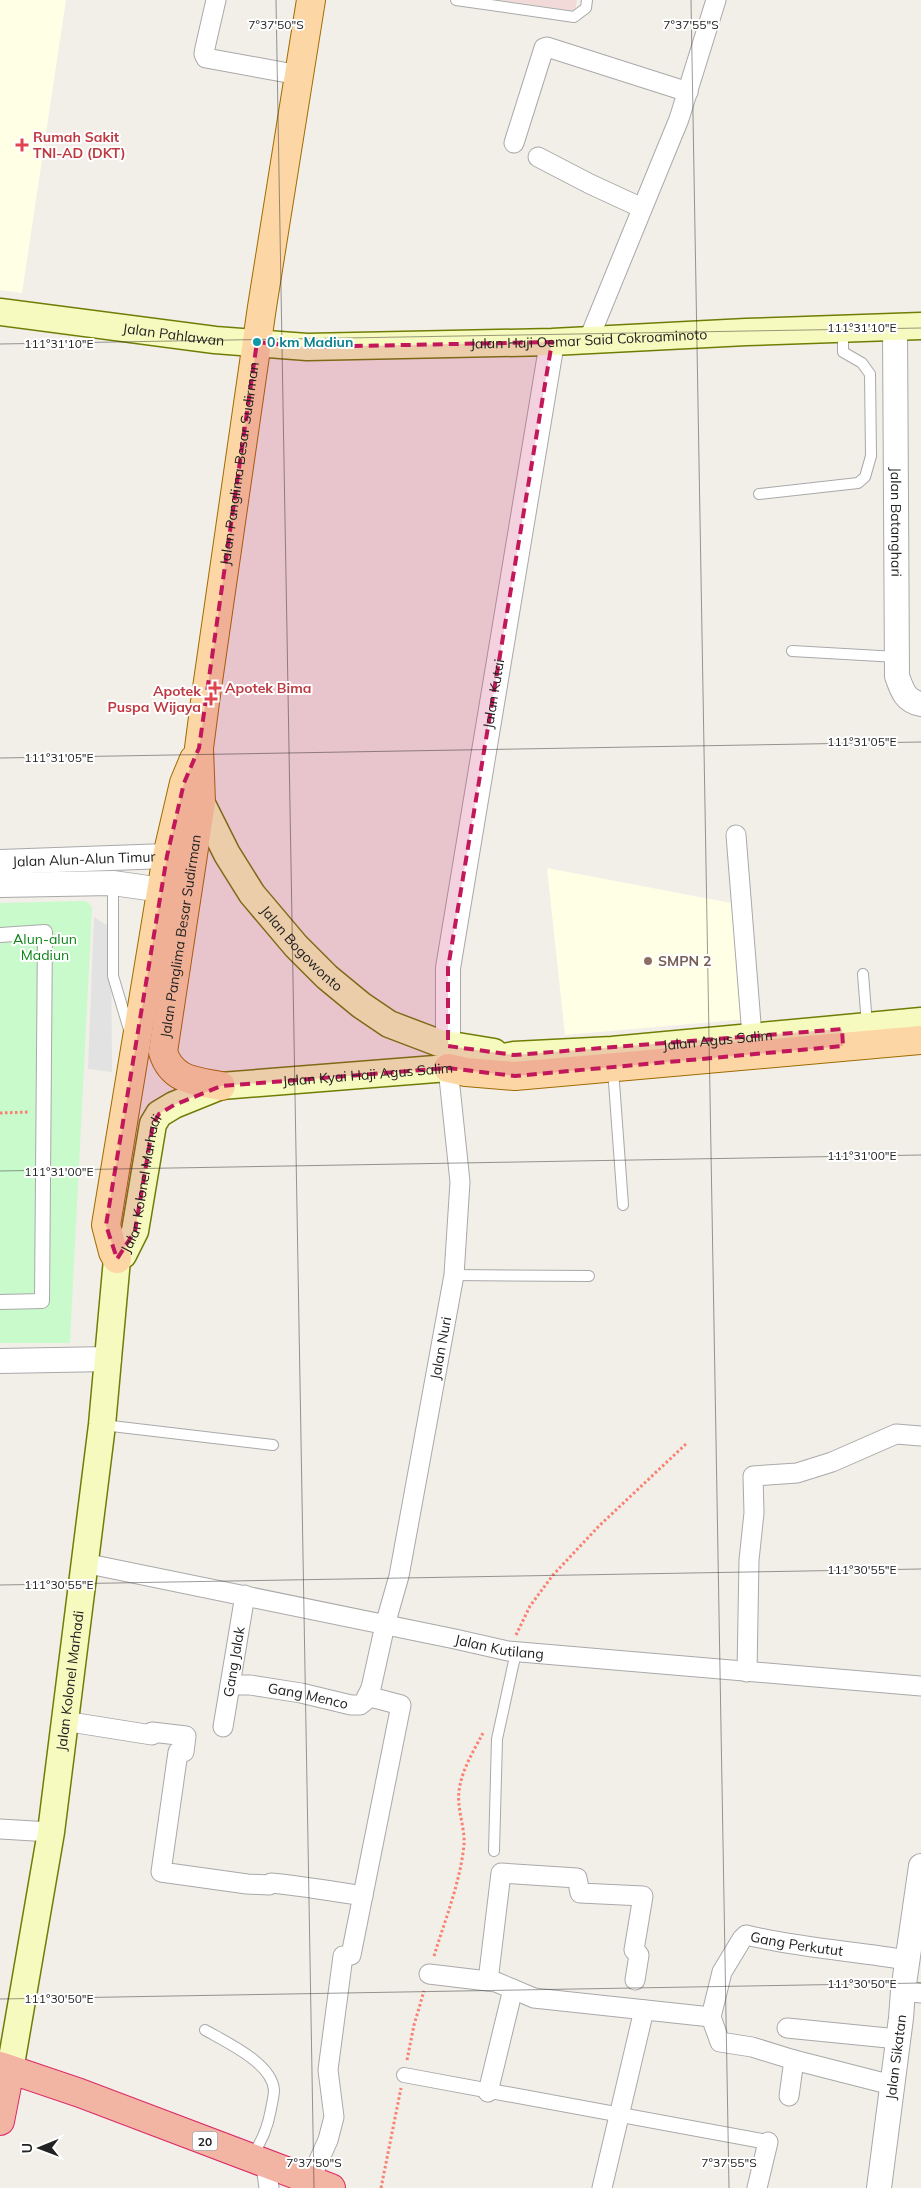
<svg xmlns="http://www.w3.org/2000/svg" width="921" height="2188" font-family="Mulish,sans-serif">
	<style>
		.commercial { fill: #f2dad9 }
		.education { fill: #ffffe5 }
		.park { fill: #c8facc }
		.parking { fill: #e2e2e2 }
		.lines { fill: none; stroke-linecap: round; stroke-linejoin: round }
		.service-casing { stroke: #a9a9a9; stroke-width: 12 }
		.pedestrian-casing { stroke: #a9a9a9; stroke-width: 16 }
		.minor-casing { stroke: #a9a9a9; stroke-width: 21 }
		.tertiary-casing { stroke: #a9a9a9; stroke-width: 26 }
		.secondary-casing { stroke: #707d05; stroke-width: 29 }
		.primary-casing { stroke: #a06b00; stroke-width: 30 }
		.trunk-casing { stroke: #dc2a67; stroke-width: 30 }
		.path { stroke: #fa8072; stroke-width: 3; stroke-dasharray: 2.5 2.5; stroke-linecap: butt }
		.service { stroke: #fff; stroke-width: 10 }
		.pedestrian { stroke: #fff; stroke-width: 14 }
		.minor { stroke: #fff; stroke-width: 19 }
		.tertiary { stroke: #fff; stroke-width: 24 }
		.secondary { stroke: #f7fabf; stroke-width: 26 }
		.primary { stroke: #fcd6a4; stroke-width: 28 }
		.trunk { stroke: #f2b4a3; stroke-width: 28 }
		.marked { fill: #c2185b; fill-opacity: 0.2; stroke: #c2185b; stroke-width: 4; stroke-dasharray: 10 6; stroke-linejoin: round }
		.ticks { fill: none; stroke: #222; stroke-width: 1; stroke-opacity: 0.45 }
		.health-dot { fill: #e0444e; stroke: #fff; stroke-width: 2 }
		.culture-dot { fill: #0f9aa8; stroke: #fff; stroke-width: 2 }
		.education-dot { fill: #8d6e63; stroke: #fff; stroke-width: 2 }
		.labels { text-anchor: middle; dominant-baseline: central; stroke-width: 4; stroke-linejoin: round; paint-order: stroke }
		.shield { fill: #fff; stroke: #646464; stroke-width: 1 }
		.shield-label { font-size: 12px; font-weight: bold; fill: #222 }
		.health-label { font-size: 14px; font-weight: bold; fill: #be3a42; stroke: #fff; text-anchor: start }
		.street-label { font-size: 14px; fill: #222; stroke: #fff }
		.culture-label { font-size: 14px; font-weight: bold; fill: #0d838f; stroke: #fff; text-anchor: start }
		.park-label { font-size: 14px; fill: #0c8416; stroke: #fff }
		.education-label { font-size: 14px; font-weight: bold; fill: #785e54; stroke: #fff; text-anchor: start }
		.ticks-label { font-size: 12px; text-anchor: middle; fill: #222; stroke: #fff; stroke-width: 4; stroke-linejoin: round; paint-order: stroke }
	</style>
	<rect width="100%" height="100%" fill="#f2efe9"/>
	<path class="commercial" d="M499,0h78l-2,11z"/>
	<path class="education" d="M0,0h66l-44,293 -22,-3z
		M547,868l184,35 16,116 -182,16z"/>
	<path class="park" d="M84,901l5,2 3,5 -22,435h-70v-440z"/>
	<path class="parking" d="M94,917l17,11 1,144 -24,-3z"/>
	<g class="lines">
		<defs>
			<path id="service" d="M456,0l118,17 12,-9 1,-8
				M759,494l99,-11 7,-6 6,-21 -1,-82 -8,-11 -19,-11v-23
				M792,651l105,6
				M113,883v93l17,57
				M863,974l4,51
				M613,1069l10,136
				M454,1275l135,1
				M103,1425l170,20
				M494,1851l3,-112 19,-87
				M205,2030c21,12 67,33 69,60 0,6 -2,13 -3,19 -3,17 -9,33 -19,46"/>
			<path id="pedestrian" d="M0,935l45,-3 -3,369 -42,1
				M404,2075l364,67"/>
			<g id="minor">
				<path d="M216,0l-11,48 -1,6 2,4 93,17"/>
				<path d="M514,143l30,-95 3,-1 141,45"/>
				<path d="M538,157l52,27 52,24"/>
				<path d="M588,341l91,-222 37,-119"/>
				<path d="M736,835l16,201"/>
				<path id="s1" d="M84,1563l371,76 53,12 413,35"/>
				<path d="M747,1672l2,-112 5,-47 -1,-37 44,-3 35,-11 64,-28 25,2"/>
				<path id="s2" d="M230,1685h20l51,8 50,12h9l5,-4 6,-13 14,-63 14,-49 55,-301 6,-93 -12,-114"/>
				<path d="M64,1721l88,14v-3l34,4 -2,16h-6l-17,120 86,12 22,1 2,-2c31,3 61,8 92,13"/>
				<path id="s3" d="M223,1727l22,-132"/>
				<path d="M0,1829l51,3"/>
				<path d="M429,1974l67,8 38,16 177,19"/>
				<path d="M488,1981l13,-108 76,5 3,15 63,3 -9,54 5,5 -4,25"/>
				<path d="M903,1991l18,2"/>
				<path id="s4" d="M711,2017l11,-45 20,-33 4,-4c54,13 108,16 161,25"/>
				<path d="M711,2017l9,25 32,5 42,13"/>
				<path d="M787,2028l111,11"/>
				<path d="M488,2092l25,-103"/>
				<path d="M789,2096l5,-36 98,25"/>
				<path d="M310,2180l18,-40 6,-23 -6,-47 15,-114 8,-1 50,-250 -34,-9"/>
				<path d="M269,2188l-2,-15 2,-8"/>
				<path d="M602,2188l42,-178"/>
				<path d="M757,2188l11,-46"/>
			</g>
			<g id="tertiary">
				<path id="s5" d="M895,327l2,349c5,14 8,25 24,28"/>
				<path id="s6" d="M0,862l167,-6"/>
				<path d="M0,885l113,-2 49,7"/>
				<path id="s7" d="M448,1046v-78l104,-626"/>
				<path d="M0,1361l109,-2"/>
				<path id="s8" d="M879,2188l22,-170 2,-27 18,-125"/>
			</g>
			<g id="secondary">
				<path id="s9" d="M0,312l215,28 92,7 245,-5 194,-10 175,-6"/>
				<path id="s10" d="M201,802l26,52 25,40 44,52 31,31 34,28 28,19 50,19 55,9"/>
				<path id="s11" d="M10,2070l41,-238 51,-407 15,-166 6,-4 12,-24 18,-107 6,-10 15,-9 47,-19 227,-18 66,-13 98,-5 309,-29"/>
			</g>
			<g id="primary">
				<path d="M448,1068l18,4 49,4 406,-36"/>
				<path id="s12" d="M221,1086c-25,-5 -49,-5 -58,-34l38,-250 -2,-54 6,-46 57,-395 49,-307"/>
				<path d="M117,1259l-4,-7 -7,-27 61,-369 17,-73 10,-24"/>
			</g>
			<path id="trunk" d="M0,2066l80,27 251,95
				M0,2121l10,-51"/>
		</defs>
		<use href="#service" class="service-casing"/>
		<use href="#pedestrian" class="pedestrian-casing"/>
		<use href="#minor" class="minor-casing"/>
		<use href="#tertiary" class="tertiary-casing"/>
		<use href="#secondary" class="secondary-casing"/>
		<use href="#primary" class="primary-casing"/>
		<use href="#trunk" class="trunk-casing"/>
		<path class="path" d="M0,1113l29,-1
			M516,1635l14,-29 23,-31 46,-49 88,-83
			M434,1956c11,-36 26,-73 30,-111 1,-13 -4,-28 -5,-41 -3,-25 13,-50 24,-71
			M407,2060l7,-35 10,-34
			M381,2188l20,-100"/>
		<use href="#service" class="service"/>
		<use href="#pedestrian" class="pedestrian"/>
		<use href="#minor" class="minor"/>
		<use href="#tertiary" class="tertiary"/>
		<use href="#secondary" class="secondary"/>
		<use href="#primary" class="primary"/>
		<use href="#trunk" class="trunk"/>
	</g>
	<path class="marked" d="M257,342l50,5 245,-5 -104,626v78l66,9 328,-26 1,17 -328,30 -67,-8 -227,18 -47,19 -15,9 -6,10 -18,107 -18,28 -11,-34 61,-369 17,-73 15,-35z"/>
	<path class="ticks" d="M276,0l38,2188M691,0l38,2188M0,344l921,-16M0,758l921,-16M0,1171l921,-16M0,1585l921,-16M0,1999l921,-16"/>
	<g class="health-dot">
		<path d="M19.5 137.5h5v5h5v5h-5v5h-5v-5h-5v-5h5z"/>
		<path d="M212.5 680.5h5v5h5v5h-5v5h-5v-5h-5v-5h5z"/>
		<path d="M208.5 691.5h5v5h5v5h-5v5h-5v-5h-5v-5h5z"/>
	</g>
	<circle class="culture-dot" cx="257" cy="342" r="5"/>
	<circle class="education-dot" cx="648" cy="961" r="5"/>
	<g class="labels">
		<rect class="shield" x="192.5" y="2131.5" width="25" height="19" rx="4"/>
		<g class="shield-label">
			<text x="205" y="2141">20</text>
		</g>
		<g class="health-label">
			<text x="33" y="137">Rumah Sakit<tspan x="33" dy="16">TNI-AD (DKT)</tspan></text>
			<text x="225" y="688">Apotek Bima</text>
			<text x="201" y="691" text-anchor="end">Apotek<tspan x="201" dy="16">Puspa Wijaya</tspan></text>
		</g>
		<g class="street-label">
			<text stroke="none"><textPath href="#s9" startOffset="175">Jalan Pahlawan</textPath></text>
			<text stroke="none"><textPath href="#s9" startOffset="591">Jalan Haji Oemar Said Cokroaminoto</textPath></text>
			<text stroke="none"><textPath href="#s12" startOffset="666">Jalan Panglima Besar Sudirman</textPath></text>
			<text stroke="none"><textPath href="#s5" startOffset="195">Jalan Batanghari</textPath></text>
			<text stroke="none"><textPath href="#s7" startOffset="356">Jalan Kutai</textPath></text>
			<text stroke="none"><textPath href="#s6" startOffset="84">Jalan Alun-Alun Timur</textPath></text>
			<text stroke="none"><textPath href="#s12" startOffset="189">Jalan Panglima Besar Sudirman</textPath></text>
			<text stroke="none"><textPath href="#s10" startOffset="179">Jalan Bogowonto</textPath></text>
			<text stroke="none"><textPath href="#s11" startOffset="1540">Jalan Agus Salim</textPath></text>
			<text stroke="none"><textPath href="#s11" startOffset="1188">Jalan Kyai Haji Agus Salim</textPath></text>
			<text stroke="none"><textPath href="#s11" startOffset="900">Jalan Kolonel Marhadi</textPath></text>
			<text stroke="none"><textPath href="#s2" startOffset="500">Jalan Nuri</textPath></text>
			<text stroke="none"><textPath href="#s1" startOffset="424">Jalan Kutilang</textPath></text>
			<text stroke="none"><textPath href="#s3" startOffset="66">Gang Jalak</textPath></text>
			<text stroke="none"><textPath href="#s11" startOffset="394">Jalan Kolonel Marhadi</textPath></text>
			<text stroke="none"><textPath href="#s2" startOffset="79">Gang Menco</textPath></text>
			<text stroke="none"><textPath href="#s4" startOffset="142">Gang Perkutut</textPath></text>
			<text stroke="none"><textPath href="#s8" startOffset="132">Jalan Sikatan</textPath></text>
		</g>
		<g class="culture-label">
			<text x="267" y="342">0 km Madiun</text>
		</g>
		<g class="park-label">
			<text x="45" y="939">Alun-alun<tspan x="45" dy="16">Madiun</tspan></text>
		</g>
		<g class="education-label">
			<text x="658" y="961">SMPN 2</text>
		</g>
	</g>
	<g class="ticks-label">
		<text x="276" y="29">7°37'50"S</text>
		<text x="691" y="29">7°37'55"S</text>
		<text x="862" y="332">111°31'10"E</text>
		<text x="59" y="348">111°31'10"E</text>
		<text x="862" y="746">111°31'05"E</text>
		<text x="59" y="762">111°31'05"E</text>
		<text x="862" y="1160">111°31'00"E</text>
		<text x="59" y="1176">111°31'00"E</text>
		<text x="862" y="1574">111°30'55"E</text>
		<text x="59" y="1589">111°30'55"E</text>
		<text x="862" y="1988">111°30'50"E</text>
		<text x="59" y="2003">111°30'50"E</text>
		<text x="314" y="2167">7°37'50"S</text>
		<text x="729" y="2167">7°37'55"S</text>
	</g>
	<g transform="translate(40 2148) rotate(269)" stroke="#ffffff" stroke-width="4" paint-order="stroke">
	<path d="M0-4L9 19L0 12L-9 19Z" fill="#222222"/>
	<text y="-8" font-size="14" font-weight="bold" text-anchor="middle" fill="#222222">U</text>
	</g>
</svg>
